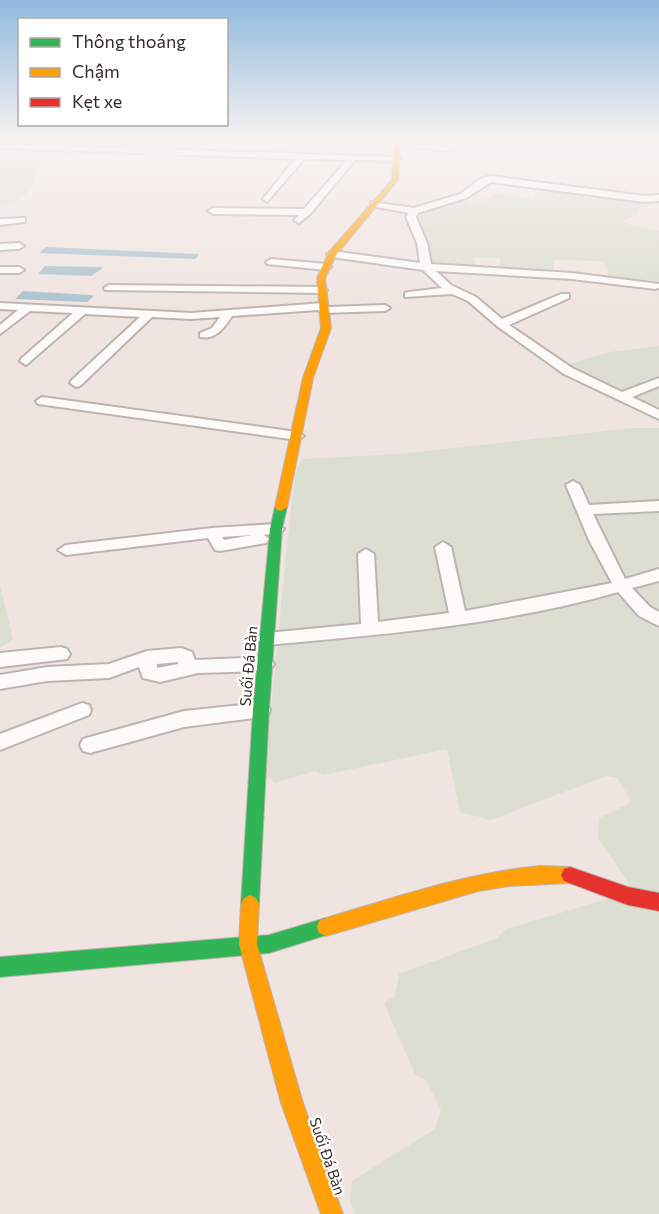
<svg xmlns="http://www.w3.org/2000/svg" width="659" height="1214" font-family="Commissioner,sans-serif">
	<style>
		.green { fill: #dbded1 }
		.water { fill: #abc2ce }
		.lines { fill: none; stroke-linecap: round; stroke-linejoin: round }
		.street-casing { stroke: #bdb4b1; stroke-width: 4 }
		.fast-casing { stroke: #bdb4b1; stroke-width: 2 }
		.slow-casing { stroke: #bdb4b1; stroke-width: 2 }
		.jam-casing { stroke: #bdb4b1; stroke-width: 2 }
		.street { fill: #fdfbfa; fill-rule: evenodd }
		.fast { fill: #30b455; fill-rule: evenodd }
		.slow { fill: #ff9f0a; fill-rule: evenodd }
		.jam { fill: #e5322d; fill-rule: evenodd }
		.labels { text-anchor: middle; dominant-baseline: central; stroke-width: 4.5; stroke-linejoin: round; paint-order: stroke }
		.street-label { font-size: 15px; fill: #342c29; stroke: #fff }
	</style>
	<rect width="100%" height="100%" fill="#f0e4e0"/>
	<path class="green" d="M0,146l72,4v3l-8,4 -19,-1c-13,25 -14,47 -45,49z
		M541,186l101,16 -5,12 -16,8 38,9v52l-49,-6 -6,-15 -5,-1 -45,-1v11l-53,-4 -2,-9 -24,-1 -1,9 -45,-4 -6,-34 -6,-11 3,-6 38,-11 18,4 21,-11 36,6z
		M659,346v66l-91,-45 1,-3 41,-12z
		M633,428h26v786h-303l-6,-12 2,-21 83,-52 6,-20 -15,-29 -11,-6 -31,-71 11,-7 4,-22 98,-36 9,-9 128,-38 -36,-53 1,-20 29,-14 2,-5 -13,-21 -11,-2 -115,44 -31,-8 -13,-63 -123,26 -9,-4 -40,12 -12,-11c14,-100 19,-201 33,-301l6,-12 97,-5z
		M0,585l13,54 -13,9z"/>
	<path class="water" d="M46,247l151,7 2,1 -4,4 -156,-6z
		M45,266l56,1 2,1 -12,8 -53,-2z
		M23,291l68,4 3,1 -7,6 -72,-3z"/>
	<g class="lines">
		<defs>
			<path id="street" d="M422,141h8l-2,2 26,6 -4,2 -56,-6 4,-2 21,1z
				M0,144l397,13 4,2 -4,2 -42,-1 -45,54 -11,9 -5,-3 5,-5 -86,-1 -5,-3 5,-3 91,1 43,-49 -43,-1 -37,43 -4,-3 32,-40 -295,-11z
				M491,176l153,20 15,-1v6l-15,1 -153,-20 -25,16 -48,15 -2,4 11,26 4,21 141,9 87,11v4l-4,1 -83,-10 -136,-8 15,14 25,12 26,22 59,-25h8v4l-60,27 63,43 50,24 37,-14v8l-27,11 27,13v9l-95,-45 -67,-48 -29,-25 -16,-7 -47,3v-4l4,-1 33,-4 -19,-18 -91,-13 -5,-3 5,-3 88,12 -3,-20 -11,-26 3,-4 -38,-7v-4l43,6 46,-14 20,-15z
				M25,218v4l-25,3v-6z
				M0,244l19,-1 5,3 -5,3 -19,1z
				M271,259l55,5 5,3 -5,3 -59,-6 -1,-2z
				M0,267h19l5,3 -5,3h-19z
				M109,285l213,2 5,3 -5,3 -217,-3 -1,-2z
				M0,303l191,10 132,-10 5,4 57,-2 5,3 -5,3 -62,2 -5,-3 -86,6c-8,12 -16,24 -32,21v-4l12,-5 8,-11 -29,2 -39,-2 -72,69 -4,1 -6,-4 2,-3 68,-63 -55,-3 -59,51 -6,-4 2,-3 51,-45 -43,-2 -30,23v-9l18,-15 -18,-1z
				M42,397l255,35 7,4 -7,4 -259,-36 -2,-3z
				M573,481l7,4 9,20 70,-4v10l-66,3 32,65 34,-10v12l-27,7 18,19 9,5v14l-20,-10 -21,-24c-114,33 -234,42 -351,53l-6,-1 -3,-5 3,-5 6,-1 94,-9 -3,-70 8,-5 8,5 4,68 71,-9 -14,-66 8,-5 8,5 14,64 147,-28 -23,-43 -23,-55z
				M276,524l8,5 -3,3 -17,3 5,4 -3,4 -46,8 -5,-1 -7,-12 -142,17 -8,-5 8,-5 146,-17zM252,535l-28,5 -2,-3z
				M61,647l6,2 3,5 -3,5 -67,8v-14z
				M181,648l11,4 3,8 70,-3 6,2 3,5 -3,5 -6,2 -67,2 -38,9 -17,-4 -4,-11 -30,11 -62,3 -47,8v-14l47,-8 62,-3 38,-13zM178,662v2l-21,4v-4z
				M82,703l7,2 2,5 -2,5 -89,35v-16z
				M261,703l7,2 2,5 -2,5 -7,2 -77,10 -94,26 -7,-2 -3,-6 3,-6 7,-2 94,-26z"/>
			<path id="fast" d="M281,503l6,4 -5,22 -13,181 -10,194 -3,6 -6,3 -6,-3 -3,-6 12,-194 17,-181 5,-22z
				M326,918l7,3 2,6 -2,6 -64,20 -269,24v-20l269,-22z"/>
			<path id="slow" d="M395,141h6l-3,39 -62,75 -11,23 6,50 -18,50 -26,129 -6,4 -4,-1 -2,-3 28,-129 18,-50 -4,-50 12,-26 63,-72z
				M540,866l30,1 6,2 3,6 -3,6 -6,2 -61,3 -31,5 -152,45 -7,-3 -2,-6 2,-6 7,-3c71,-21 140,-45 214,-52z
				M250,895l6,3 3,6 -2,40 46,159 40,111h-22l-40,-111 -42,-159 2,-40 3,-6z"/>
			<path id="jam" d="M570,867l58,20 31,6v18l-31,-6 -64,-24 -3,-6 3,-6z"/>
		</defs>
		<use href="#street" class="street-casing"/>
		<use href="#fast" class="fast-casing"/>
		<use href="#slow" class="slow-casing"/>
		<use href="#jam" class="jam-casing"/>
		<use href="#street" class="street"/>
		<use href="#fast" class="fast"/>
		<use href="#slow" class="slow"/>
		<use href="#jam" class="jam"/>
	</g>
	<linearGradient id="sky" x2="0" y2="1"><stop stop-color="#8fbade"/><stop offset="0.45" stop-color="#f8f3f1"/><stop offset="1" stop-color="#f8f3f1" stop-opacity="0"/></linearGradient>
	<rect width="659" height="311" fill="url(#sky)"/>
	<g class="labels">
		<g class="street-label">
			<text transform="translate(248 666) rotate(-85)">Suối Đá Bàn</text>
			<text transform="translate(328 1156) rotate(71)">Suối Đá Bàn</text>
		</g>
	</g>
	<rect x="18" y="18" width="210" height="108" fill="#ffffff" stroke="#aeaba9" stroke-width="1.5"/>
	<rect x="30" y="38" width="30" height="9" fill="#30b455" stroke="#aeaba9" stroke-width="1.5"/>
	<text x="72" y="48" font-size="18" fill="#342c29">Thông thoáng</text>
	<rect x="30" y="68" width="30" height="9" fill="#ff9f0a" stroke="#aeaba9" stroke-width="1.5"/>
	<text x="72" y="78" font-size="18" fill="#342c29">Chậm</text>
	<rect x="30" y="98" width="30" height="9" fill="#e5322d" stroke="#aeaba9" stroke-width="1.5"/>
	<text x="72" y="108" font-size="18" fill="#342c29">Kẹt xe</text>
</svg>
